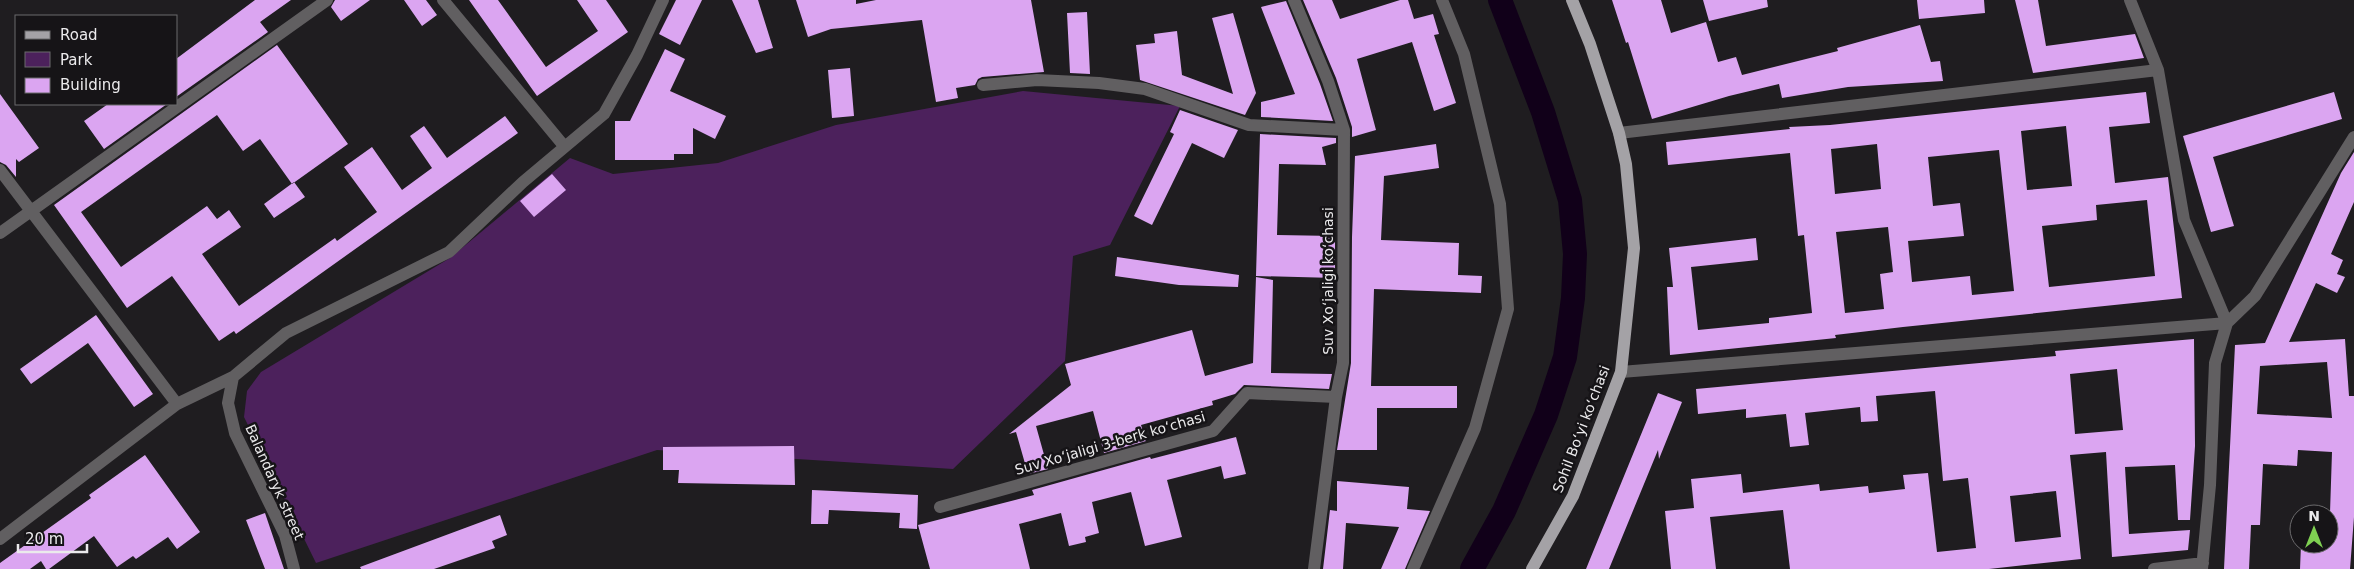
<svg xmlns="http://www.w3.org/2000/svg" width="2354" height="569" font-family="'DejaVu Sans',sans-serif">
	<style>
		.green { fill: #4c215c }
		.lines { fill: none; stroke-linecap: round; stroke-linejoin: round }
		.canal { stroke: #110019; stroke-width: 24 }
		.building { fill: #dba5f1; fill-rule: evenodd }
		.minor { stroke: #615f61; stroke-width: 12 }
		.major { stroke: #a4a2a6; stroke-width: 12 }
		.labels { text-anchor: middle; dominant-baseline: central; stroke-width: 5; stroke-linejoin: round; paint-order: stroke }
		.street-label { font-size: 14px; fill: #ebeaec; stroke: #161417 }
	</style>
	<rect width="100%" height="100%" fill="#1f1d20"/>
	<path class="green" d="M1023,91l157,15 -70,139 -37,11 -8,105 -112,108 -296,-19 -341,113 -72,-146 3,-26 14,-19 189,-114 120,-100 43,16 105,-11 118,-38z"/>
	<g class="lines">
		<path class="canal" d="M1472,569l32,-58 42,-96 19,-58 8,-59 2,-44 -5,-54 -27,-88 -43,-112"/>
	</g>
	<path class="building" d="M255,0h36l-31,22 8,10 -92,65v-38z
		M335,0h35l-29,21 -10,-14z
		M404,0h22l11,15 -15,11z
		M469,0h29l48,67 52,-36 -21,-31h29l22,32 -91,64z
		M676,0h26l-22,45 -21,-11z
		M732,0h26l15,48 -17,5z
		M796,0h60v4l20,-4h155l13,72 -62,5 -4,2 -3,6 -19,3 2,10 -22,4 -14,-82 -91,9 -23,8z
		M1303,0h29l8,19 60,-19h8l6,19 19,-5 6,20 -5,1 22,68 -22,8 -22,-69 -55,17 19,71 -24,7v-10l-16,-49z
		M1612,0h49l10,33 35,-11 12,40 18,-5 6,18 96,-24 -1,-3 83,-23 11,37 9,-1 3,20 -95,6 -66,11 -3,-14 -50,12 -77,23 -24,-77 -2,1z
		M1703,0h64l1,7 -59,14z
		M1917,0h67l1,13 -66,6z
		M2015,0h23l8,46 89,-12 9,24 -111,15z
		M1286,1l34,83 13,37 -72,-4v-15l34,-8 -34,-87z
		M1087,12l3,62 -20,-1 -3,-60z
		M1233,13l23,80 -11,22 -105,-35 -4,-35 19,-2 -1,-9 23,-3 5,44 51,19 -21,-76z
		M277,45l71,99 -56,40 -32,-45 -17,12 -26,-36 -136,97 40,55 86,-61 10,13 12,-9 12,17 -39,27 37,52 96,-68 2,3 40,-29 -33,-45 28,-20 30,43 30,-22 -22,-32 14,-10 23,32 58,-42 13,17 -282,201 -2,-3 -15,10 -47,-65 -45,32 -73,-103z
		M665,49l20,10 -15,32 56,25 -11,23 -22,-11v26h-19v6h-59v-39h15z
		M850,68l4,48 -22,2 -4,-48z
		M2146,92l4,31 -41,4 6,56 53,-6 14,121 -279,29 -68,8 1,3 -166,17 -3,-68h6l-4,-39 87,-10 2,22 -67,7 7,63 71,-7v-5l43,-5 -8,-78 -6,1 -8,-83 -122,12 -2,-23 124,-13 -1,-2 41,-2zM2066,126l6,60 -45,4 -6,-59zM1877,144l4,45 -46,5 -4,-45zM1999,150l15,141 -42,4 -2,-19 -58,6 -4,-41 56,-5 -4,-33 -27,3 -5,-49zM2147,200l8,76 -106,11 -7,-61 55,-6 -1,-15zM1888,227l5,45 -13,2 4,35 -39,4 -9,-81z
		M2334,92l8,27 -129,38 21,69 -23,6 -28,-96z
		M0,94l39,54 -20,14 -3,-3v18l-10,-12 -6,-3z
		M108,104h59l-63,45 -20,-28z
		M1180,110l58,20 -14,28 -32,-15 -40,82 -18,-9 40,-82 -4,-2z
		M1260,134l76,4v5l-14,4 4,18 -47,-1 -2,71 58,1v42l-79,-2z
		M1436,144l3,24 -55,8 -3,64 78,3 -1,32 24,1 -1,17 -107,-4 -3,97h86v22h-80v42h-40l14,-87 1,-126 3,-81z
		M2354,152v50l-23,52 12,6 -6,14 8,3 -8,16 -21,-10 -27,59 56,-3 4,57h5v121l-4,52h-50l1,-25h28l3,-92 -34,-2 -1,16 -34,-2 -3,61h-9l-2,44h-25l11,-224 30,-2 76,-170zM2327,362l5,56 -75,-4 3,-48z
		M552,174l14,16 -32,27 -14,-16z
		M294,182l11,15 -31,21 -10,-14z
		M1117,257l122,18 -1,12 -59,-2 -64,-9z
		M1256,277l17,3 -2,93 61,1 -3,15 -85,-4 -9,9 -23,7 1,4 -72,20 5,16 -42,12 -11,-42 -57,15 12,43 -20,5 -12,-42 -7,2 62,-49 -6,-21 127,-34 13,46 48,-13z
		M96,315l57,79 -19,13 -46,-64 -57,41 -11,-15z
		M2194,339l1,107 -5,74h-12l-3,-55 -50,2 4,67 61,-4 -2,20 -76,7 -6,-105 -36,3 11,104 -92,10h-199l-7,-59 -73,7 6,52h-45l-6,-58 29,-3 -3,-29 50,-5 2,19 76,-9 1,7 48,-5 1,7 36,-4 -2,-14 25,-2 9,79 39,-4 -8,-70 -25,3 -8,-90 -59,5 2,25 -17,1 -1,-15 -55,6 4,32 -19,2 -4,-33 -40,4v-9l-48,5 -2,-25 360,-33 -1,-5zM2117,369l6,61 -48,4 -5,-60zM2056,491l5,46 -46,5 -5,-46z
		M1658,393l24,9 -23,57 -1,-9 -49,119h-23z
		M1236,437l10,37 -22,5 -3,-13 -54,14 15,57 -37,9 -14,-54 -39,10 7,31 -14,4 1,5 -17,4 -8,-33 -42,11 11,45h-100l-12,-44 116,-30 -2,-5 118,-33 1,2z
		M794,446l1,39 -117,-2 1,-13h-16v-23z
		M145,455l55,77 -23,17 -9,-12 -32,22 -3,-3 -16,11 -23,-31 -45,33h-3l-5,-8 -11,8h-30v-6l91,-65 -2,-3z
		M1337,481l72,6 -2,22 23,2 -25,58h-24l18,-42 -53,-4 -3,46h-20l7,-59 7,1z
		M812,490l106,5 -1,34 -18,-1 1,-15 -71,-3 -1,14h-17z
		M265,513l19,56h-19l-19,-49z
		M500,515l7,20 -15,6 3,7 -61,21h-73l-1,-2z"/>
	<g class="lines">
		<path class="minor" d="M443,0l121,146
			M1294,0l34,81 16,49 -1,233 -7,34 -22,172
			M983,85l54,-5 62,3 46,6 104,36 95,5
			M1619,133l539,-63
			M0,170l177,234 56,-27 53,-44 163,-81 74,-70 81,-68 33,-59 26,-55
			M0,233l327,-233
			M1621,372l606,-49 -43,-103 -26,-150 -28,-70
			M233,377l-5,26 7,30 50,102 9,34
			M940,507l273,-76 34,-38 89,4
			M0,539l177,-135
			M1413,569l62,-141 33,-119 -8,-105 -36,-150 -22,-54
			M2154,569l49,-6
			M2202,569l8,-84 5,-122 12,-40 28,-27 99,-159"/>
		<path class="major" d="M1532,569l41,-73 48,-124 13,-124 -8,-84 -7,-31 -29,-89 -18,-44"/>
	</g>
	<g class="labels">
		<g class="street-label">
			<text transform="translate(1328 281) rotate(-90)">Suv Xoʻjaligi koʻchasi</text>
			<text transform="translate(1581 429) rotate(-69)">Sohil Boʻyi koʻchasi</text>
			<text transform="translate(1110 443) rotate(-16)">Suv Xoʻjaligi 3-berk koʻchasi</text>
			<text transform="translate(275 482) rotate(66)">Balandaryk street</text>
		</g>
	</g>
	<rect x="15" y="15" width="162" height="90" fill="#161417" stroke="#6b6a6c"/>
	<rect x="25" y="31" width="25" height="8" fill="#a4a2a6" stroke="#6b6a6c"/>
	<text x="60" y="40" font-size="15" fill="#ebeaec">Road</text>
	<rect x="25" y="52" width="25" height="15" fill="#4c215c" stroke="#6b6a6c"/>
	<text x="60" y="65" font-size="15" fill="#ebeaec">Park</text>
	<rect x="25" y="78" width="25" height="15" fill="#dba5f1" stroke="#6b6a6c"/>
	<text x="60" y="90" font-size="15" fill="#ebeaec">Building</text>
	<g transform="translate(2314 529)"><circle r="24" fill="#161417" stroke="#6b6a6c"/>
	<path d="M0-4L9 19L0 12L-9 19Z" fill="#7fd052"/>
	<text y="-8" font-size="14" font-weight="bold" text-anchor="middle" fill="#ebeaec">N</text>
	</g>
	<path d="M18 544v8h69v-8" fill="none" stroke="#ebeaec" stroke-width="2.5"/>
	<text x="25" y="544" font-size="15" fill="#ebeaec" stroke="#161417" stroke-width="4" paint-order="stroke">20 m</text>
</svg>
